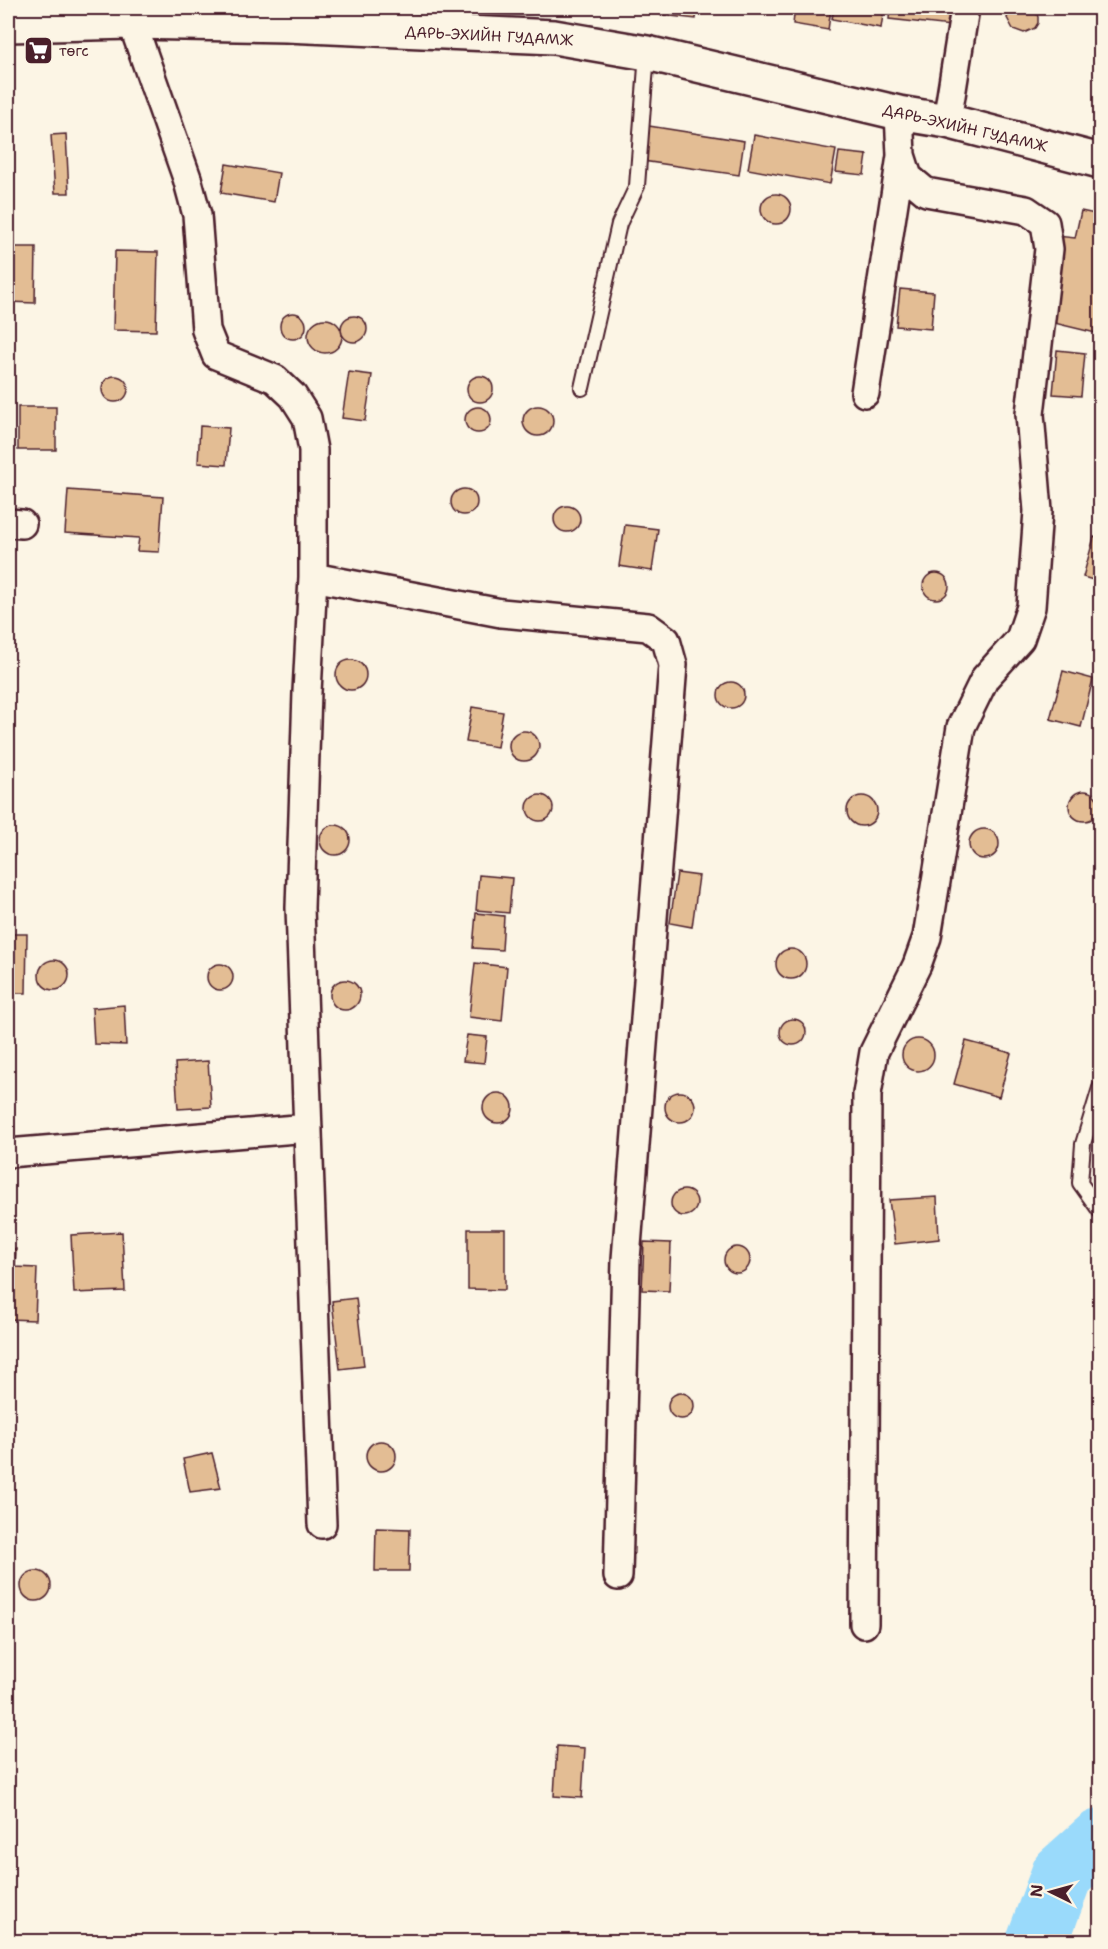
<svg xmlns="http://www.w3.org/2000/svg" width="1108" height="1949" font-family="'Shantell Sans',sans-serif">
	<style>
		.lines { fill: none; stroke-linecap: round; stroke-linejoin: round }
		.river { stroke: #9adafb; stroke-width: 62 }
		.building { fill: #e3bd94; stroke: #4a1f2b; stroke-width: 1.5 }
		.service-casing { stroke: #4a1f2b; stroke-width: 18 }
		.minor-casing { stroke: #4a1f2b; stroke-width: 32 }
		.secondary-casing { stroke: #4a1f2b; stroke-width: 38 }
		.service { stroke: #fcf5e5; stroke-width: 14 }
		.minor { stroke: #fcf5e5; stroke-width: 27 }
		.secondary { stroke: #fcf5e5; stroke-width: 33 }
		.labels { text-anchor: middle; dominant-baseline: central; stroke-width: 5; stroke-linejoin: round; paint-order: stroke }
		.street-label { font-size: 15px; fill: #4a1f2b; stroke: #fcf5e5 }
		.poi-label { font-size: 15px; fill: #4a1f2b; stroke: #fcf5e5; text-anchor: start }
	</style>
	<rect width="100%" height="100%" fill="#fcf5e5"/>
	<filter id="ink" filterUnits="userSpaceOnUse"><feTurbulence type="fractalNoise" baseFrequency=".0167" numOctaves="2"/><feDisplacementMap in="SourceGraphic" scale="12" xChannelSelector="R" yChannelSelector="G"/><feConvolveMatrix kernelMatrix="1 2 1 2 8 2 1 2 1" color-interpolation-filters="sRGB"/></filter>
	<g filter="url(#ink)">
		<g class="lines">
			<path class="river" d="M1037,1942l25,-68 38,-34"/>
		</g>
		<path class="building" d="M616,8h51l-1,7 -51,-6z
			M672,8h25l-1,11 -25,-3z
			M795,8h36l-3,22 -35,-6z
			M834,8h50l-3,20 -49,-9z
			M890,8h63l-2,18 -62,-7z
			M1011,8h24l3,9v6l-3,5 -11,5 -11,-4 -6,-11z
			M649,126l95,15 -5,34 -96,-14z
			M66,134l3,59h-14l-4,-58z
			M754,135l82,15 -6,34 -82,-15z
			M839,152l28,3 -3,20 -28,-3z
			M226,164l53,9 -5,29 -53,-9z
			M761 209a15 15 0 1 1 30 0a15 15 0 1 1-30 0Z
			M1081,211l19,4v119l-54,-13 11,-85 18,2z
			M8,247h28l-1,56 -27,-1z
			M115,251l43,1 -2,79 -43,-1z
			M900,289l34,3 -3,37 -35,-3z
			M280 326a13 13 0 1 1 26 0a13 13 0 1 1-26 0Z
			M341 329a13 13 0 1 1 26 0a13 13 0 1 1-26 0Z
			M308 336a17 17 0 1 1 34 0a17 17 0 1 1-34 0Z
			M1057,350l28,3 -4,43 -28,-2z
			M349,372l23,3 -7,46 -23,-3z
			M467 389a13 13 0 1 1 26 0a13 13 0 1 1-26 0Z
			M102 389a13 13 0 1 1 26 0a13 13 0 1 1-26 0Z
			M523 421a15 15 0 1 1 30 0a15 15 0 1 1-30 0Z
			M465 420a13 13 0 1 1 26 0a13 13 0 1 1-26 0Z
			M18,407h38v43h-38z
			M200,426l29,2 -3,37 -28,-2z
			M451 502a13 13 0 1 1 26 0a13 13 0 1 1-26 0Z
			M68,490l95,7 -4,55 -22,-1 2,-13 -74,-5z
			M554 519a13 13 0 1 1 26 0a13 13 0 1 1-26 0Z
			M625,525l33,4 -6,42 -33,-5z
			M1094,537l6,1v44l-17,-5z
			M923 586a13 13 0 1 1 26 0a13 13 0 1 1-26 0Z
			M336 675a15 15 0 1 1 30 0a15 15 0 1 1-30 0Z
			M1063,671l30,8 -12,48 -31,-8z
			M718 695a13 13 0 1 1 26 0a13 13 0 1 1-26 0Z
			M472,707l31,5 -6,35 -31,-5z
			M509 746a15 15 0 1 1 30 0a15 15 0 1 1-30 0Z
			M1069 806a15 15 0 1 1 30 0a15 15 0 1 1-30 0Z
			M527 808a13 13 0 1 1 26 0a13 13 0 1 1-26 0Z
			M847 811a15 15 0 1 1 30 0a15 15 0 1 1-30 0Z
			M320 840a15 15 0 1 1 30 0a15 15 0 1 1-30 0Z
			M969 844a15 15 0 1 1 30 0a15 15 0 1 1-30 0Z
			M677,873l22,3 -7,51 -22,-4z
			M479,875l33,3 -3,35 -33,-3z
			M476,913l28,3 -2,34 -29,-2z
			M8,934h19l-1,59h-18z
			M776 964a15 15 0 1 1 30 0a15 15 0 1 1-30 0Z
			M39 975a15 15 0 1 1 30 0a15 15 0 1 1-30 0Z
			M475,963l32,4 -5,54 -33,-4z
			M207 977a13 13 0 1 1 26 0a13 13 0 1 1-26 0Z
			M330 995a15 15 0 1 1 30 0a15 15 0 1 1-30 0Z
			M124,1005l2,40 -32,-1 -2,-36z
			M780 1032a13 13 0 1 1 26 0a13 13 0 1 1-26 0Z
			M467,1035l20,2 -3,26 -21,-2z
			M902 1055a16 16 0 1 1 32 0a16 16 0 1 1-32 0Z
			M966,1041l45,12 -12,44 -45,-13z
			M208,1061l3,46 -33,2 -3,-46z
			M665 1107a15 15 0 1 1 30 0a15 15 0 1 1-30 0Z
			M483 1108a15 15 0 1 1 30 0a15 15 0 1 1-30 0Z
			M671 1203a13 13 0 1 1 26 0a13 13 0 1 1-26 0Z
			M937,1197l2,42 -44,5 -6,-44z
			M468,1229h37v61l-37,-1z
			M122,1232l3,59 -51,2 -3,-58z
			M644,1242l27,1 -2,48 -27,-1z
			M724 1260a13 13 0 1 1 26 0a13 13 0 1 1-26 0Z
			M8,1249h8l-1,18 22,1 -2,52 -27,-1z
			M356,1298l8,68 -24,3 -8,-68z
			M668 1406a13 13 0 1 1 26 0a13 13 0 1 1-26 0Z
			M366 1456a15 15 0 1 1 30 0a15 15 0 1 1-30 0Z
			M212,1453l9,35 -31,4 -7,-33z
			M376,1528l34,1 -1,42h-34z
			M21 1586a15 15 0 1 1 30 0a15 15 0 1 1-30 0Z
			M557,1746l28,2 -3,50 -28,-2z"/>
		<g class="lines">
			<defs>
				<path id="service" d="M582,388l37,-164 18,-38 10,-133
					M1100,1088l-17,56 -3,39 20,28"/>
				<path id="minor" d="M132,22l55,156 10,37 9,115 10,25 59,24 18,17 14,22 6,32v127l-6,115 -7,216 22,616
					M947,121l18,-113
					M865,393l36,-237
					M8,523l14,1
					M313,577l188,36 147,14 18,13 7,25 -47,594 -8,317
					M8,1153l300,-25
					M864,1624l3,-530 7,-42 43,-87 10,-28 34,-210 24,-49 35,-39 11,-32 7,-96 -8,-97 19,-165 -4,-26 -19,-13 -100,-18 -18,-15 -7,-22 -2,-42"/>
				<path id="secondary" d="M8,25l124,-3 154,3 268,12 93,16 252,60 48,8 153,40"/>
			</defs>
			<use href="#service" class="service-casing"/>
			<use href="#minor" class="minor-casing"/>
			<use href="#secondary" class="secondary-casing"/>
			<use href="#service" class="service"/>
			<use href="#minor" class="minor"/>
			<use href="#secondary" class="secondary"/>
		</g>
	</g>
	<defs>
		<symbol id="supermarket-square" viewBox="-11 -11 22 22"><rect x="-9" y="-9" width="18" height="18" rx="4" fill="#4a1f2b" stroke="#fcf5e5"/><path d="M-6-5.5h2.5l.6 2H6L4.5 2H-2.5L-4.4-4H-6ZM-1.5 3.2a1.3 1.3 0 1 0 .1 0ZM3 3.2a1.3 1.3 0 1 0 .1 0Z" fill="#fff"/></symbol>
	</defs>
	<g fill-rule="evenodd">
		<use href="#supermarket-square" x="22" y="34" width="33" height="33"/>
	</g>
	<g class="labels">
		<g class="street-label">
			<text transform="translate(489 36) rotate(3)">ДАРЬ-ЭХИЙН ГУДАМЖ</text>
			<text transform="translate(965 128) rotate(13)">ДАРЬ-ЭХИЙН ГУДАМЖ</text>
		</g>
		<g class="poi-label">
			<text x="59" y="51">төгс</text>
		</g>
	</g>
	<rect width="1108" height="1949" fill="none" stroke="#fcf5e5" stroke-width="30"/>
	<rect x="15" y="15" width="1078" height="1919" fill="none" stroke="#4a1f2b" stroke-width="2" filter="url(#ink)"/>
	<g transform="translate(1051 1892) rotate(275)" stroke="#fcf5e5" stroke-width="4.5" paint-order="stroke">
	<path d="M0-4.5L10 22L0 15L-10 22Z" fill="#4a1f2b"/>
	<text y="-9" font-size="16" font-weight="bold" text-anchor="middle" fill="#4a1f2b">N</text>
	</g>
</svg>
